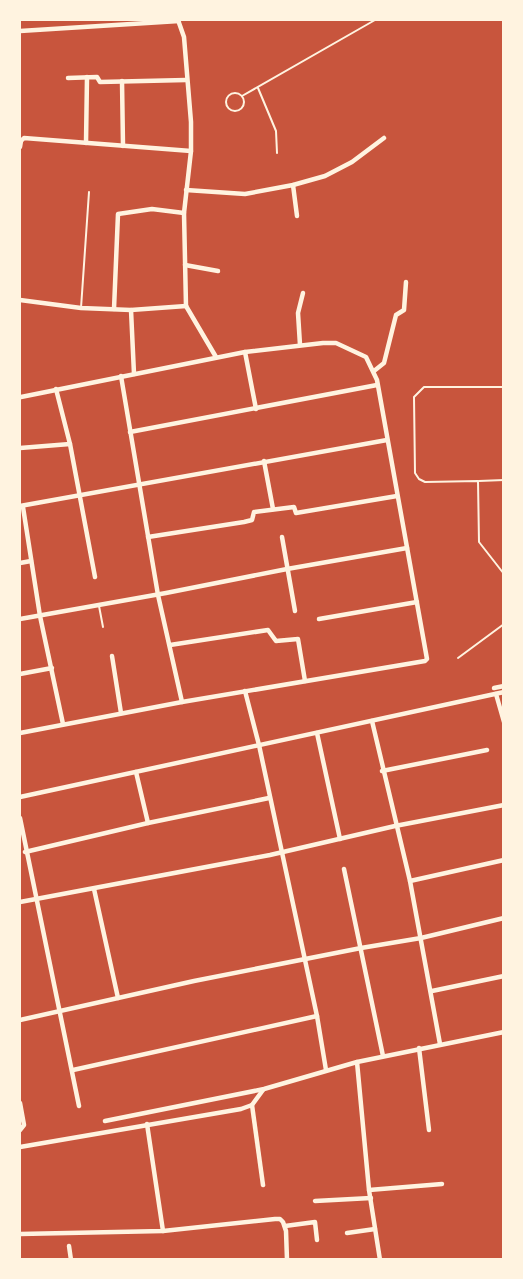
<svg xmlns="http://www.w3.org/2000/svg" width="523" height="1279" viewBox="0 0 523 1279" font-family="'Archivo Narrow',sans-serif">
  <rect width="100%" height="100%" fill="#c8553d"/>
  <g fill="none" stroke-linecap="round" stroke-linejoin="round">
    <!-- service -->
    <g stroke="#fff3e0" stroke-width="2">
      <path d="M 258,88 L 276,131 L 277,153"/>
      <circle cx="235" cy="102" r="9"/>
      <path d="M 242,96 L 375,20"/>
      <path d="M 81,308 L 89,192"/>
      <path d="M 504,387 L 424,387 L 414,397 L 415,473 L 419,479 L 425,482 L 478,481 L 479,542 L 504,574"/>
      <path d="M 479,481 L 504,480"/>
      <path d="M 99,606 L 103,627"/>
      <path d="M 458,658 L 504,624"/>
    </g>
    <!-- minor -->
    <g stroke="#fff3e0" stroke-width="4.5">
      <path d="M 178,20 L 184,37 L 191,122 L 191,151 L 184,213 L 186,306"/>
      <path d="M 20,31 L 179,21"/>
      <path d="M 68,78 L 97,77 L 100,82 L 186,80"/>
      <path d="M 122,81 L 123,146"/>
      <path d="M 86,143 L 87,77"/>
      <path d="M 20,147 L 21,141 L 24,138 L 191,151"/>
      <path d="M 293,185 L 297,216"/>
      <path d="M 186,190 L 245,194 L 293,185 L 325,176 L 352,162 L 384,138"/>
      <path d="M 185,265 L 218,271"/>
      <path d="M 20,300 L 81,308 L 131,310 L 186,306"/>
      <path d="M 186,306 L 216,357"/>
      <path d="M 114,309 L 118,214 L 152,209 L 184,213"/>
      <path d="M 131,310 L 134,374"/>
      <path d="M 300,345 L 298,313 L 303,293"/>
      <path d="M 245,352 L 256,409"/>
      <path d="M 374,371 L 384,363 L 396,315 L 404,310 L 406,282"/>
      <path d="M 121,376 L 158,595 L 182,702"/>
      <path d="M 56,389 L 70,444 L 95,577"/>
      <path d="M 130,432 L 377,385"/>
      <path d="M 20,448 L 70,444"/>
      <path d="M 264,461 L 273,509"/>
      <path d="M 20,506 L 387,440"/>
      <path d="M 23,507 L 40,616 L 63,724"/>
      <path d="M 148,537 L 244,522 L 252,520 L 254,512 L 294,507 L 296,513 L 397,496"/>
      <path d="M 282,537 L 295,611"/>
      <path d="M 20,563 L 31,561"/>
      <path d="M 20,619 L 166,593 L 287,569 L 407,548"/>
      <path d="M 319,619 L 417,602"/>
      <path d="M 170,645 L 268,630 L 276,641 L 298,639 L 305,681"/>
      <path d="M 112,656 L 121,713"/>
      <path d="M 20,674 L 52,668"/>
      <path d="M 494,688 L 504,686"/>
      <path d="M 245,691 L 259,745 L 317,1016 L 326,1070"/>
      <path d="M 496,694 L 504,722"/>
      <path d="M 372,721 L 410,881 L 440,1044"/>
      <path d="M 20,733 L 182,702 L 425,661 L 427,659 L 377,380 L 366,357 L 336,343 L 323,343 L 245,352 L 21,397"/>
      <path d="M 317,733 L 340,839"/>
      <path d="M 382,771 L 487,750"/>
      <path d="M 136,772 L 148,823"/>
      <path d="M 20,797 L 504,692"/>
      <path d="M 20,818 L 79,1106"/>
      <path d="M 25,852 L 148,823 L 269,798"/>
      <path d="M 344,869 L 383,1056"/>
      <path d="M 410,881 L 504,860"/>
      <path d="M 94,889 L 118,998"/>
      <path d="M 20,902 L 270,855 L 395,826 L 504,805"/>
      <path d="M 432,991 L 504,976"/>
      <path d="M 20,1020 L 194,981 L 361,948 L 421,938 L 504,918"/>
      <path d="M 419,1048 L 429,1130"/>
      <path d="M 357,1062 L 369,1190 L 380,1260"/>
      <path d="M 73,1070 L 317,1016"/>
      <path d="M 20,1103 L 24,1125 L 20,1130"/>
      <path d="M 252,1105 L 263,1185"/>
      <path d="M 105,1121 L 264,1089 L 357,1062 L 504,1032"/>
      <path d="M 147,1124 L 163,1231"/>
      <path d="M 20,1147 L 241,1109 L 252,1105 L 263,1090"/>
      <path d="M 369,1190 L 442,1184"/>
      <path d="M 315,1201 L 371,1198"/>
      <path d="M 285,1226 L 315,1222 L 317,1240"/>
      <path d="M 347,1233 L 375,1229"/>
      <path d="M 20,1234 L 163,1231 L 275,1219 L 280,1219 L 283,1222 L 286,1231 L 287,1260"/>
      <path d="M 69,1246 L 71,1260"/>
    </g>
  </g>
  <!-- border -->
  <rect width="523" height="1279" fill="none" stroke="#fff3e0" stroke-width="42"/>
</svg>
